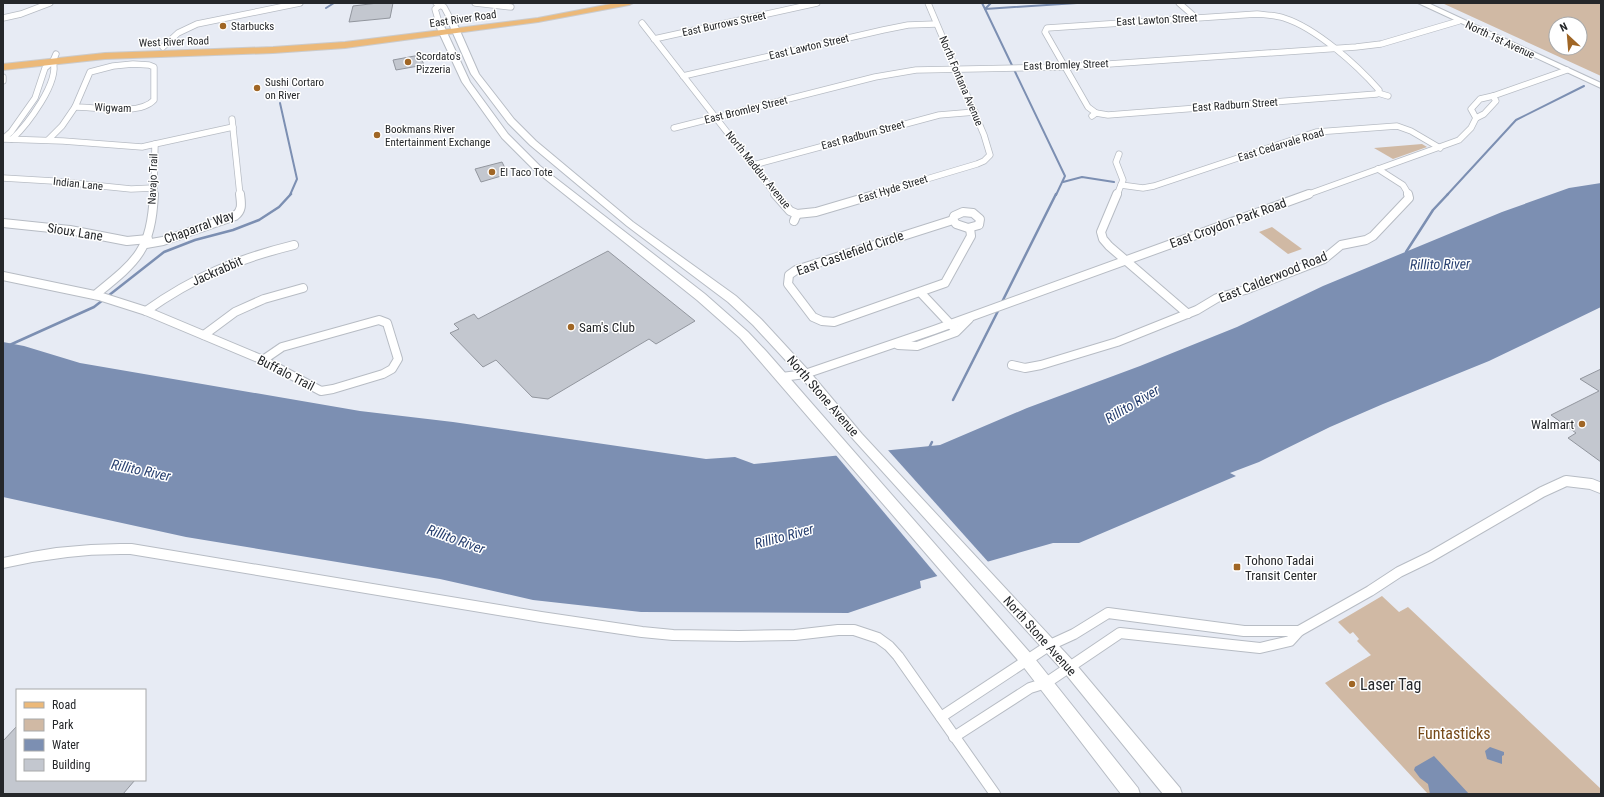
<svg xmlns="http://www.w3.org/2000/svg" width="1604" height="797" viewBox="0 0 1604 797" font-family="'Roboto Condensed',sans-serif">
  <rect width="100%" height="100%" fill="#e7ebf4"/>
  <!-- green -->
  <g fill="#d0b9a4" fill-rule="evenodd">
    <path d="M 1442,3 L 1601,3 L 1601,76 ZM 1556,24 L 1580,24 L 1580,48 L 1556,48 Z"/>
    <path d="M 1422,144 L 1427,147 L 1393,159 L 1374,148 Z"/>
    <path d="M 1272,227 L 1302,249 L 1288,254 L 1259,232 Z"/>
    <path d="M 1382,596 L 1399,612 L 1408,607 L 1601,789 L 1601,794 L 1428,794 L 1325,683 L 1371,655 L 1357,641 L 1359,639 L 1353,632 L 1350,634 L 1338,622 Z"/>
  </g>
  <!-- water -->
  <g fill="#7c8fb2">
    <path d="M 1601,183 L 1601,307 L 1489,361 L 1383,404 L 1330,427 L 1259,462 L 1230,473 L 1236,476 L 1079,543 L 1053,543 L 920,581 L 921,588 L 848,613 L 641,612 L 533,600 L 440,579 L 186,537 L 3,497 L 3,342 L 24,346 L 80,363 L 360,411 L 453,422 L 706,459 L 735,457 L 754,464 L 940,445 L 1027,408 L 1140,366 L 1237,327 L 1323,286 L 1502,212 L 1569,188 Z"/>
    <path d="M 1490,747 L 1504,752 L 1504,755 L 1502,756 L 1502,764 L 1487,759 L 1485,751 Z"/>
    <path d="M 1434,756 L 1469,794 L 1430,794 L 1428,784 L 1420,778 L 1414,770 L 1415,767 Z"/>
  </g>
  <!-- pier -->
  <path fill="#e7ebf4" d="M 887,449 L 990,564 L 939,578 L 835,454 Z"/>
  <g fill="none" stroke-linecap="round" stroke-linejoin="round">
    <!-- stream-far1 -->
    <g stroke="#7c8fb2" stroke-width="2">
      <path d="M 982,3 L 985,9 L 1077,3"/>
      <path d="M 991,3 L 985,9 L 1065,176 L 1056,195"/>
      <path d="M 326,8 L 334,3"/>
      <path d="M 280,103 L 297,179 L 290,195"/>
      <path d="M 1063,182 L 1082,177 L 1114,182"/>
      <path d="M 1447,195 L 1516,120 L 1584,86"/>
    </g>
    <!-- stream -->
    <g stroke="#7c8fb2" stroke-width="2.5">
      <path d="M 1406,252 L 1433,210 L 1448,194"/>
      <path d="M 1001,304 L 1056,194"/>
      <path d="M 3,348 L 94,307 L 164,252 L 195,240 L 233,230 L 259,220 L 279,207 L 291,194"/>
      <path d="M 953,400 L 999,309"/>
      <path d="M 928,450 L 932,442"/>
    </g>
  </g>
  <!-- building -->
  <g fill="#c3c7cf" stroke="#92969e">
    <path d="M 378,3 L 393,3 L 390,18 L 349,22 L 353,6 Z"/>
    <path d="M 420,55 L 424,65 L 396,70 L 393,60 Z"/>
    <path d="M 502,162 L 508,174 L 481,182 L 475,169 Z"/>
    <path d="M 608,251 L 695,321 L 656,344 L 649,339 L 548,399 L 532,397 L 496,360 L 483,367 L 450,333 L 459,329 L 454,324 L 474,314 L 478,319 Z"/>
    <path d="M 1601,369 L 1601,462 L 1568,438 L 1576,433 L 1551,415 L 1599,391 L 1580,379 Z"/>
    <path d="M 17,726 L 17,780 L 135,780 L 123,794 L 3,794 L 3,741 Z"/>
  </g>
  <g fill="none" stroke-linecap="round" stroke-linejoin="round">
    <!-- minor-far2 casing -->
    <g stroke="#b7bcc4" stroke-width="7">
      <g id="minor-far2">
        <path d="M 436,3 L 444,7 L 453,24"/>
        <path d="M 475,3 L 511,7"/>
        <path d="M 1179,3 L 1195,17"/>
        <path d="M 439,6 L 435,9 L 440,26"/>
        <path d="M 1257,14 C 1266,15 1275,15 1284,18 C 1316,28 1357,65 1379,90 L 1377,94 L 1108,115 L 1096,113 L 1088,107 L 1045,32 L 1047,28 Z"/>
        <path d="M 3,18 L 21,14 L 50,3"/>
        <path d="M 642,23 L 776,195"/>
        <path d="M 654,39 L 817,3"/>
        <path d="M 163,47 L 178,33 L 197,24 L 300,3"/>
        <path d="M 133,64 L 149,65 L 154,67 L 154,100 C 140,116 95,107 75,107 L 90,72 L 113,66 Z"/>
        <path d="M 683,76 L 883,30 L 908,25 L 936,24"/>
        <path d="M 3,77 L 3,81"/>
        <path d="M 1378,93 L 1388,96"/>
        <path d="M 1092,116 L 1096,113"/>
        <path d="M 1476,118 L 1471,109 L 1480,99 L 1493,96 L 1567,70"/>
        <path d="M 232,119 L 240,195"/>
        <path d="M 674,128 L 875,77 L 916,70 L 1065,67 L 1356,47 L 1381,44 L 1459,21"/>
        <path d="M 3,139 L 63,141 L 142,147 L 155,144 L 154,195"/>
        <path d="M 3,139 L 11,132 L 35,98 L 45,68 L 53,61 L 56,54"/>
        <path d="M 12,139 C 27,125 60,82 53,61"/>
        <path d="M 48,140 L 62,126 L 75,107"/>
        <path d="M 155,144 L 233,127"/>
        <path d="M 753,165 L 939,115 L 975,112"/>
        <path d="M 1378,169 L 1403,185 L 1409,195"/>
        <path d="M 3,178 L 53,181 L 131,189 L 153,188"/>
        <path d="M 1121,185 L 1143,188 L 1154,186 L 1316,132 L 1397,126 L 1411,131 L 1440,148"/>
        <path d="M 873,195 L 977,164 L 984,161 L 990,155 L 984,135 L 928,3"/>
        <path d="M 1117,195 L 1123,180 L 1116,162 L 1119,154"/>
        <path d="M 1306,195 L 1459,140 L 1471,128 L 1476,118 L 1484,114 L 1496,101 L 1493,96"/>
      </g>
    </g>
    <!-- minor-far1 casing -->
    <g stroke="#b7bcc4" stroke-width="10">
      <g id="minor-far1">
        <path d="M 775,194 L 790,211 L 797,214 L 794,221"/>
        <path d="M 1117,194 L 1101,232 L 1103,239 L 1109,246 L 1188,314"/>
        <path d="M 963,212 L 973,213 L 980,219 L 979,225 L 968,228 L 956,224 L 953,219 L 954,216 Z"/>
        <path d="M 797,214 L 816,212 L 877,194"/>
        <path d="M 953,220 L 796,270 L 789,275 L 788,284 L 813,317 L 822,321 L 834,322 L 945,283 L 971,236 L 970,228"/>
        <path d="M 3,223 L 70,230 L 127,241 L 148,239"/>
        <path d="M 146,244 L 163,241 L 235,216 C 243,210 241,203 240,194"/>
        <path d="M 3,276 L 99,296 L 146,311 L 263,360"/>
        <path d="M 921,293 L 953,327"/>
        <path d="M 95,295 C 137,261 151,251 154,194"/>
        <path d="M 146,311 C 194,277 237,259 294,245"/>
        <path d="M 379,320 L 387,323 L 398,359 L 392,369 L 383,374 L 333,389 L 321,391 L 263,360 L 282,347 Z"/>
        <path d="M 204,335 L 235,312 L 264,299 L 303,288"/>
        <path d="M 898,345 L 917,346 L 956,332 L 969,319"/>
        <path d="M 1012,365 L 1025,368 L 1041,365 L 1117,342 L 1197,310 L 1217,298 L 1245,290 L 1324,259 L 1341,245 L 1366,240 L 1373,236 L 1409,198 L 1408,194"/>
        <path d="M 782,377 L 805,374 L 934,330 L 1309,194"/>
      </g>
    </g>
    <!-- minor casing -->
    <g stroke="#b7bcc4" stroke-width="12">
      <g id="minor">
        <path d="M 3,563 C 45,553 87,548 131,549 L 541,617 L 642,632 L 673,635 L 739,636 L 795,635 L 838,630 L 854,630 L 878,638 L 889,646 L 898,656 L 995,794"/>
        <path d="M 941,717 L 1050,645 L 1074,634 L 1108,613 L 1244,631 L 1299,631"/>
        <path d="M 954,737 L 1030,688 L 1046,683 L 1120,633 L 1260,648 L 1290,641 L 1299,631 L 1370,591 L 1399,572 L 1430,557 L 1542,492 L 1566,481 L 1591,484 L 1601,488"/>
      </g>
    </g>
    <!-- secondary casing -->
    <g stroke="#b7bcc4" stroke-width="2">
      <g id="secondary">
        <path d="M 1418,3 L 1428,3 L 1601,83 L 1601,88 Z"/>
        <path d="M 450,22 L 453,22 L 457,24 L 479,74 L 514,119 L 536,141 L 633,222 L 736,296 L 761,319 L 809,371 L 862,434 L 1074,662 L 1180,788 L 1182,794 L 1163,794 L 1064,672 L 854,440 L 801,377 L 753,325 L 728,302 L 627,226 L 530,145 L 508,123 L 471,74 L 449,24 Z"/>
        <path d="M 437,24 L 440,24 L 444,26 L 470,82 L 508,134 L 540,166 L 705,294 L 748,332 L 766,351 L 1032,655 L 1138,788 L 1140,794 L 1121,794 L 1022,665 L 740,338 L 697,300 L 534,170 L 502,138 L 462,82 L 436,26 Z"/>
      </g>
    </g>
    <!-- primary casing -->
    <g stroke="#cbcbcc" stroke-width="2">
      <path id="primary" d="M 616,3 L 633,3 L 629,5 L 538,22 L 345,48 L 273,53 L 105,59 L 3,70 L 3,64 L 105,53 L 273,47 L 345,42 L 538,18 Z"/>
    </g>
    <!-- minor-far2 -->
    <use href="#minor-far2" stroke="#fff" stroke-width="5.5"/>
    <!-- minor-far1 -->
    <use href="#minor-far1" stroke="#fff" stroke-width="8"/>
    <!-- minor -->
    <use href="#minor" stroke="#fff" stroke-width="10"/>
    <!-- secondary -->
    <use href="#secondary" fill="#fff" fill-rule="evenodd"/>
    <!-- primary -->
    <use href="#primary" fill="#ecb979" fill-rule="evenodd"/>
  </g>
  <!-- markers -->
  <g fill="#a06625" stroke="#fff" stroke-width="1.5">
    <circle cx="223" cy="26" r="4"/>
    <circle cx="408" cy="62" r="4"/>
    <circle cx="257" cy="88" r="4"/>
    <circle cx="377" cy="135" r="4"/>
    <circle cx="492" cy="172" r="4"/>
    <circle cx="571" cy="327" r="4"/>
    <circle cx="1582" cy="424" r="4"/>
    <rect x="1233" y="563" width="8" height="8" rx="2"/>
    <circle cx="1352" cy="684" r="4"/>
  </g>
  <g text-anchor="middle" dominant-baseline="central" stroke-width="3" stroke-linejoin="round" paint-order="stroke">
    <!-- far-street labels -->
    <g font-size="11" fill="#25272a" stroke="#fff">
      <text transform="translate(463 19) rotate(-8)">East River Road</text>
      <text transform="translate(1157 20) rotate(-3)">East Lawton Street</text>
      <text transform="translate(724 24) rotate(-12)">East Burrows Street</text>
      <text transform="translate(1500 40) rotate(25)">North 1st Avenue</text>
      <text transform="translate(174 42) rotate(-2)">West River Road</text>
      <text transform="translate(809 47) rotate(-13)">East Lawton Street</text>
      <text transform="translate(1066 65) rotate(-2)">East Bromley Street</text>
      <text transform="translate(961 81) rotate(67)">North Fontana Avenue</text>
      <text transform="translate(1235 105) rotate(-4)">East Radburn Street</text>
      <text transform="translate(113 108) rotate(2)">Wigwam</text>
      <text transform="translate(746 110) rotate(-14)">East Bromley Street</text>
      <text transform="translate(863 135) rotate(-15)">East Radburn Street</text>
      <text transform="translate(1281 145) rotate(-17)">East Cedarvale Road</text>
      <text transform="translate(758 170) rotate(51)">North Maddux Avenue</text>
      <text transform="translate(153 179) rotate(-88)">Navajo Trail</text>
      <text transform="translate(78 184) rotate(6)">Indian Lane</text>
      <text transform="translate(893 189) rotate(-17)">East Hyde Street</text>
    </g>
    <!-- far-poi labels -->
    <g font-size="11" fill="#25272a" stroke="#fff" text-anchor="start">
      <text x="231" y="26">Starbucks</text>
      <text x="416" y="56">Scordato's<tspan x="416" dy="13">Pizzeria</tspan></text>
      <text x="265" y="82">Sushi Cortaro<tspan x="265" dy="13">on River</tspan></text>
      <text x="385" y="129">Bookmans River<tspan x="385" dy="13">Entertainment Exchange</tspan></text>
      <text x="500" y="172">El Taco Tote</text>
    </g>
    <!-- street labels -->
    <g font-size="13" fill="#25272a" stroke="#fff">
      <text transform="translate(1228 223) rotate(-20)">East Croydon Park Road</text>
      <text transform="translate(199 227) rotate(-20)">Chaparral Way</text>
      <text transform="translate(75 232) rotate(9)">Sioux Lane</text>
      <text transform="translate(850 253) rotate(-19)">East Castlefield Circle</text>
      <text transform="translate(217 271) rotate(-24)">Jackrabbit</text>
      <text transform="translate(1273 277) rotate(-22)">East Calderwood Road</text>
      <text transform="translate(286 373) rotate(27)">Buffalo Trail</text>
      <text transform="translate(823 396) rotate(49)">North Stone Avenue</text>
      <text transform="translate(1040 636) rotate(48)">North Stone Avenue</text>
    </g>
    <!-- poi labels -->
    <g font-size="13" fill="#25272a" stroke="#fff" text-anchor="start">
      <text x="579" y="327">Sam's Club</text>
      <text x="1574" y="424" text-anchor="end">Walmart</text>
      <text x="1245" y="560">Tohono Tadai<tspan x="1245" dy="15">Transit Center</tspan></text>
    </g>
    <!-- water labels -->
    <g font-size="14" font-style="italic" fill="#273f6f" stroke="#fff">
      <text transform="translate(1440 264) rotate(-1)">Rillito River</text>
      <text transform="translate(1132 404) rotate(-31)">Rillito River</text>
      <text transform="translate(141 470) rotate(12)">Rillito River</text>
      <text transform="translate(784 536) rotate(-15)">Rillito River</text>
      <text transform="translate(456 539) rotate(20)">Rillito River</text>
    </g>
    <!-- near-poi labels -->
    <g font-size="16" fill="#25272a" stroke="#fff" text-anchor="start">
      <text x="1360" y="684">Laser Tag</text>
    </g>
    <!-- near-park labels -->
    <g font-size="16" fill="#764a19" stroke="#fff">
      <text x="1454" y="733">Funtasticks</text>
    </g>
  </g>
  <!-- border -->
  <rect width="1604" height="797" fill="none" stroke="#25272a" stroke-width="8"/>
  <!-- legend -->
  <rect x="16" y="689" width="130" height="92" fill="#ffffff" stroke="#a8a9aa"/>
  <rect x="24" y="702" width="20" height="6" fill="#ecb979" stroke="#a8a9aa"/>
  <text x="52" y="709" font-size="12" fill="#25272a">Road</text>
  <rect x="24" y="719" width="20" height="12" fill="#d0b9a4" stroke="#a8a9aa"/>
  <text x="52" y="729" font-size="12" fill="#25272a">Park</text>
  <rect x="24" y="739" width="20" height="12" fill="#7c8fb2" stroke="#a8a9aa"/>
  <text x="52" y="749" font-size="12" fill="#25272a">Water</text>
  <rect x="24" y="759" width="20" height="12" fill="#c3c7cf" stroke="#a8a9aa"/>
  <text x="52" y="769" font-size="12" fill="#25272a">Building</text>
  <!-- north arrow -->
  <g transform="translate(1568 36) rotate(334)"><circle r="19" fill="#ffffff" stroke="#a8a9aa"/>
  <path d="M0-3L7 15L0 10L-7 15Z" fill="#a06625"/>
  <text y="-6" font-size="11" font-weight="bold" text-anchor="middle" fill="#25272a">N</text>
  </g>
</svg>
